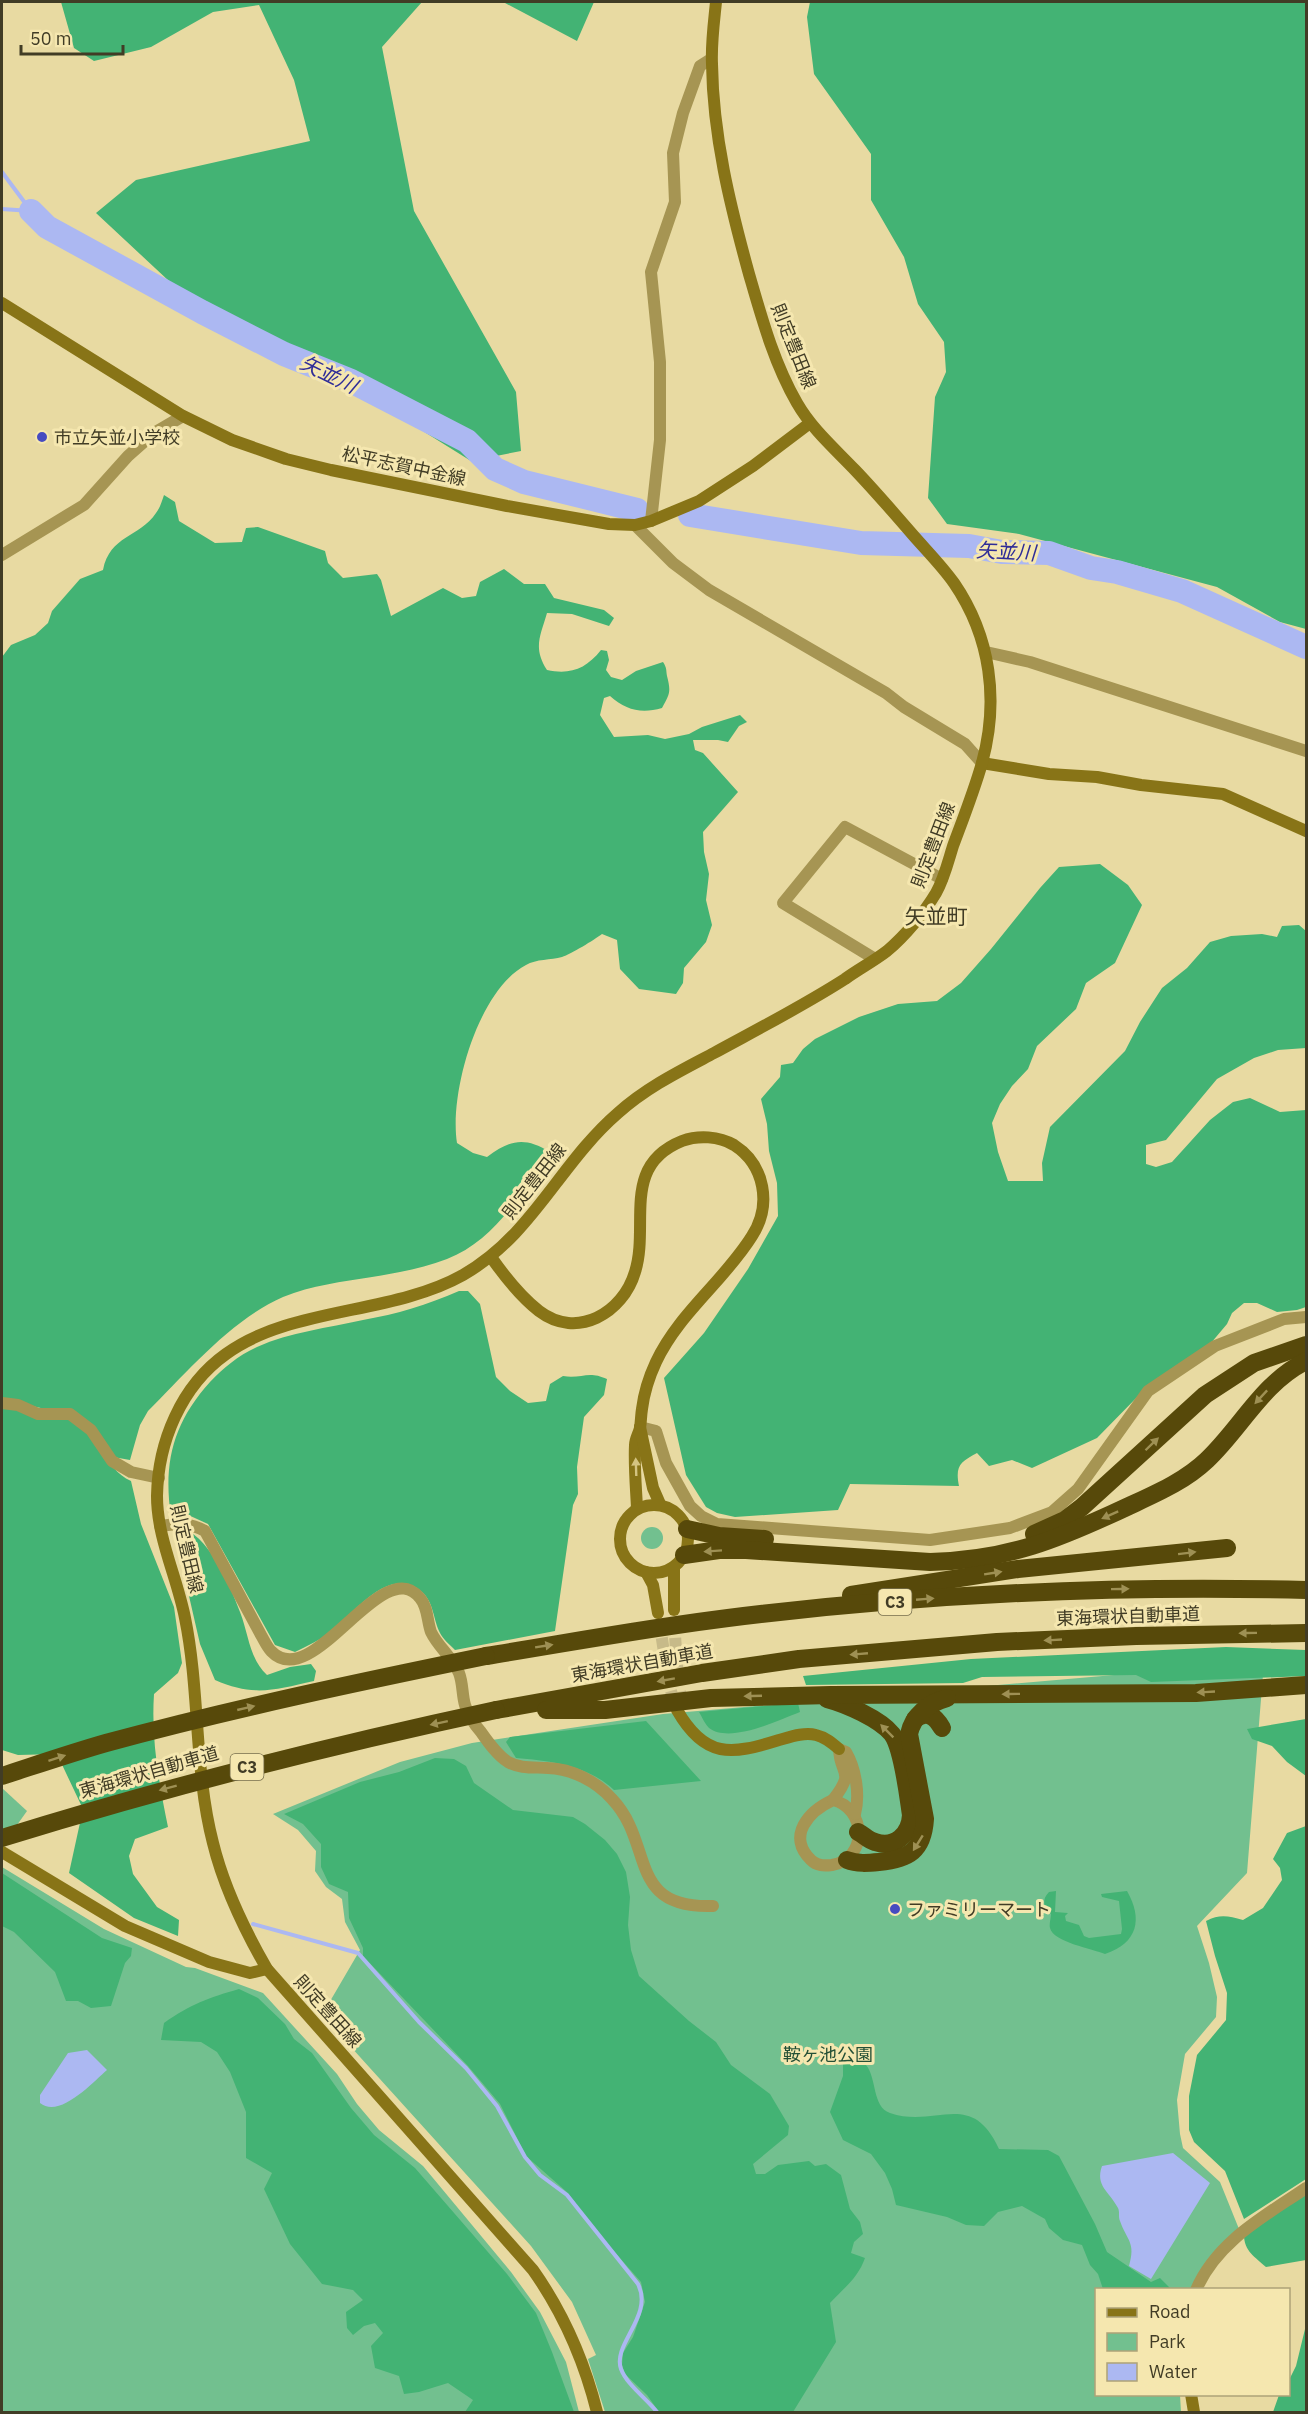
<svg xmlns="http://www.w3.org/2000/svg" width="1308" height="2414" viewBox="0 0 1308 2414" font-family="'IBM Plex Sans','Noto Sans JP',sans-serif">
  <rect width="100%" height="100%" fill="#e8daa2"/>
  <!-- green -->
  <g fill="#72c08f">
    <circle cx="652" cy="1538" r="11"/>
    <path d="M 1264,1662 L 1247,1873 L 1197,1926 L 1209,1963 L 1217,1997 L 1216,2017 L 1185,2054 L 1177,2100 L 1180,2134 L 1183,2148 L 1220,2182 L 1239,2229 L 1192,2289 L 1096,2290 L 1096,2394 L 1180,2395 L 1181,2412 L 605,2412 L 588,2359 L 596,2355 L 572,2302 L 531,2246 L 322,2015 L 360,1950 L 345,1922 L 342,1899 L 326,1887 L 315,1871 L 316,1851 L 298,1830 L 273,1814 L 400,1762 L 472,1743 L 663,1714 Z"/>
    <path d="M 2,1788 L 27,1811 L 7,1839 L 2,1835 Z"/>
    <path d="M 2,1867 L 104,1929 L 186,1967 L 195,1968 L 263,1993 L 337,2074 L 357,2104 L 379,2130 L 423,2166 L 511,2272 L 540,2312 L 566,2362 L 579,2412 L 2,2412 Z"/>
  </g>
  <!-- forest -->
  <g fill="#43b374">
    <path d="M 61,2 L 422,2 L 382,47 L 414,211 L 516,392 L 521,451 L 471,461 L 402,418 L 276,347 L 170,282 L 96,213 L 136,180 L 310,141 L 294,80 L 259,5 L 213,12 L 151,47 L 94,61 L 74,48 Z"/>
    <path d="M 443,2 L 594,2 L 577,41 L 505,3 Z"/>
    <path d="M 810,2 L 1306,2 L 1306,629 L 1280,622 L 1217,587 L 1019,534 L 947,524 L 928,498 L 935,397 L 946,372 L 944,342 L 918,304 L 904,257 L 871,200 L 871,154 L 814,74 L 807,17 Z"/>
    <path d="M 164,495 L 175,502 L 179,521 L 215,543 L 242,542 L 246,528 L 258,527 L 325,551 L 328,563 L 343,578 L 377,574 L 381,580 L 391,616 L 443,588 L 462,598 L 476,596 L 480,582 L 504,569 L 524,584 L 545,584 L 554,598 L 604,610 L 614,618 L 609,626 L 572,614 L 547,613 C 540,637 533,648 547,670 C 570,675 586,669 601,650 L 607,651 L 609,660 L 606,670 L 611,677 L 622,680 L 636,671 L 663,662 C 667,668 666,670 667,676 C 671,692 670,693 662,708 C 641,714 626,710 610,696 L 604,698 L 600,715 L 614,737 L 648,735 L 665,739 L 689,734 L 702,727 L 740,715 L 747,722 L 739,726 L 728,742 L 718,740 L 693,740 L 695,750 L 703,753 L 738,792 L 703,832 L 704,852 L 709,874 L 706,900 L 712,925 L 706,942 L 684,968 L 683,983 L 676,994 L 639,989 L 620,969 L 617,940 L 602,934 C 594,940 571,954 562,957 C 551,960 536,959 526,965 C 478,990 449,1093 457,1143 L 473,1153 L 487,1157 C 510,1140 524,1136 550,1152 C 522,1193 495,1240 447,1259 C 423,1268 397,1273 372,1277 C 342,1282 312,1285 283,1297 C 232,1319 187,1372 148,1411 L 140,1425 L 130,1460 L 113,1457 L 96,1429 L 45,1409 L 2,1399 L 2,657 L 11,645 L 35,635 L 48,623 L 52,611 L 80,579 L 103,570 C 110,535 139,538 156,513 C 160,508 162,501 164,495 Z"/>
    <path d="M 1100,864 L 1128,885 L 1142,905 L 1115,963 L 1086,983 L 1076,1009 L 1037,1046 L 1028,1069 L 1012,1086 L 1000,1104 L 992,1123 L 998,1152 L 1008,1181 L 1043,1181 L 1042,1163 L 1050,1127 L 1125,1051 L 1140,1022 L 1162,988 L 1187,968 L 1210,942 L 1231,936 L 1262,934 L 1277,937 L 1282,926 L 1299,925 L 1306,931 L 1306,1048 L 1278,1050 L 1254,1058 L 1217,1079 L 1166,1140 L 1146,1145 L 1146,1164 L 1156,1167 L 1172,1162 L 1210,1120 L 1233,1102 L 1250,1098 L 1280,1112 L 1306,1110 L 1306,1307 L 1297,1310 L 1277,1312 L 1257,1303 L 1244,1303 L 1232,1313 L 1227,1324 L 1211,1343 L 1145,1389 L 1097,1438 L 1032,1468 L 1012,1460 L 989,1466 L 977,1453 C 960,1462 955,1466 959,1486 L 850,1484 L 838,1510 L 735,1517 L 717,1513 L 706,1507 L 686,1475 L 664,1378 L 704,1333 L 748,1269 L 778,1216 L 777,1183 L 769,1151 L 767,1124 L 761,1099 L 780,1077 L 781,1065 L 793,1063 L 803,1049 L 815,1039 L 859,1017 L 898,1004 L 937,1001 L 961,983 L 991,949 L 1040,888 L 1059,867 Z"/>
    <path d="M 459,1291 L 468,1291 L 480,1304 L 496,1377 L 510,1391 L 528,1403 L 546,1401 L 550,1384 L 563,1376 C 582,1379 588,1370 607,1379 L 604,1395 L 584,1417 L 577,1467 L 578,1494 L 573,1505 L 555,1631 L 455,1650 C 450,1645 443,1639 440,1633 C 433,1619 434,1603 422,1592 C 390,1563 354,1613 331,1632 C 320,1640 307,1646 295,1652 L 275,1645 L 208,1524 L 186,1514 L 171,1517 C 163,1463 173,1423 210,1382 C 223,1368 239,1355 257,1347 C 290,1332 328,1328 363,1320 C 397,1314 427,1305 459,1291 Z"/>
    <path d="M 2,1407 C 19,1410 55,1411 70,1418 C 95,1429 104,1469 131,1481 L 141,1524 L 174,1607 L 182,1663 L 178,1673 L 154,1694 C 151,1740 159,1783 168,1827 L 135,1839 L 129,1856 L 133,1874 L 157,1907 L 179,1920 L 178,1936 L 134,1918 L 69,1873 L 83,1809 L 57,1754 L 18,1755 L 2,1750 Z"/>
    <path d="M 185,1529 C 211,1541 230,1585 240,1612 C 249,1635 249,1658 267,1675 L 290,1667 L 311,1664 L 316,1671 L 314,1681 C 274,1690 254,1697 215,1680 L 200,1644 L 178,1548 L 177,1531 Z"/>
    <path d="M 1226,1647 L 1306,1650 L 1306,1676 L 1151,1682 L 1136,1675 L 982,1677 L 963,1683 L 806,1685 L 803,1676 L 971,1659 Z"/>
    <path d="M 798,1703 L 800,1712 C 779,1720 730,1744 709,1728 C 705,1724 702,1717 699,1712 Z"/>
    <path d="M 1306,1719 L 1306,1776 L 1287,1762 L 1272,1746 L 1252,1739 L 1247,1729 Z"/>
    <path d="M 646,1721 L 701,1781 L 614,1790 C 587,1765 551,1761 516,1758 L 506,1742 L 510,1737 Z"/>
    <path d="M 435,1758 L 454,1759 L 466,1766 L 474,1783 L 513,1810 L 573,1817 L 585,1824 L 605,1840 L 617,1854 L 626,1872 L 630,1897 L 628,1925 L 631,1950 L 639,1976 L 689,2021 L 716,2042 L 731,2065 L 770,2094 L 789,2126 L 788,2135 L 753,2164 L 756,2174 L 765,2174 L 778,2165 L 809,2161 L 815,2166 L 826,2164 L 841,2175 L 850,2209 L 860,2222 L 863,2234 L 854,2242 L 851,2253 L 865,2258 C 858,2278 844,2288 830,2303 L 836,2342 L 793,2412 L 659,2412 L 647,2395 L 625,2374 L 622,2365 L 623,2353 L 633,2337 L 645,2302 L 641,2282 L 596,2231 L 568,2193 L 526,2156 L 500,2104 L 468,2066 L 363,1956 L 363,1948 L 349,1918 L 348,1892 L 329,1884 L 321,1867 L 321,1844 L 303,1824 L 284,1814 L 360,1782 L 399,1772 Z"/>
    <path d="M 1306,1826 L 1306,2179 L 1244,2219 L 1225,2171 L 1194,2142 L 1189,2130 L 1189,2096 L 1197,2055 L 1226,2020 L 1227,1993 L 1215,1956 L 1206,1921 C 1220,1914 1228,1916 1243,1920 L 1263,1908 L 1282,1880 L 1280,1868 L 1273,1859 L 1287,1833 Z"/>
    <path d="M 2,1873 L 102,1938 L 132,1948 L 131,1956 L 125,1963 L 111,2006 L 91,2008 L 78,2001 L 66,2001 L 55,1972 L 14,1932 L 2,1926 Z"/>
    <path d="M 1056,1891 L 1055,1912 L 1068,1913 L 1065,1916 L 1066,1921 L 1079,1925 L 1084,1936 L 1089,1938 L 1121,1934 L 1122,1929 L 1119,1901 L 1102,1897 L 1101,1894 L 1127,1891 C 1143,1919 1138,1943 1105,1954 C 1093,1949 1053,1942 1050,1928 C 1049,1924 1051,1918 1051,1914 C 1044,1907 1041,1900 1049,1892 Z"/>
    <path d="M 239,1989 L 258,1998 L 285,2024 L 294,2039 L 312,2053 L 351,2108 L 374,2135 L 415,2168 L 507,2274 L 536,2313 L 552,2352 L 574,2412 L 465,2412 L 473,2400 L 448,2383 L 419,2392 L 404,2394 L 399,2376 L 375,2368 L 371,2346 L 383,2333 L 375,2323 L 364,2326 L 353,2335 L 347,2328 L 346,2312 L 363,2300 L 353,2290 L 322,2284 L 290,2244 L 264,2189 L 272,2173 L 246,2158 L 246,2112 L 230,2072 L 217,2052 L 201,2042 L 161,2040 L 164,2023 C 191,2004 208,1998 239,1989 Z"/>
    <path d="M 845,2054 C 851,2057 861,2060 866,2065 C 877,2078 872,2107 890,2113 C 936,2129 971,2088 999,2149 L 1048,2150 L 1059,2156 L 1095,2224 L 1107,2252 L 1151,2282 L 1160,2278 L 1171,2289 L 1103,2289 L 1098,2274 L 1090,2265 L 1082,2245 L 1063,2240 L 1049,2228 L 1045,2219 L 1022,2206 L 998,2212 L 984,2226 L 966,2225 L 947,2217 L 896,2205 L 892,2189 L 885,2173 L 871,2154 L 843,2140 L 830,2112 L 843,2076 L 843,2059 Z"/>
    <path d="M 1306,2192 L 1306,2260 L 1266,2267 C 1255,2257 1244,2251 1244,2235 Z"/>
    <path d="M 1306,2325 L 1306,2412 L 1273,2412 L 1279,2395 L 1288,2394 L 1289,2380 L 1296,2366 Z"/>
  </g>
  <!-- water -->
  <g fill="#acb8f2">
    <path d="M 87,2050 L 107,2070 C 93,2082 60,2119 40,2103 L 40,2095 L 68,2053 Z"/>
    <path d="M 1173,2153 L 1210,2183 L 1151,2279 L 1129,2266 C 1136,2242 1127,2241 1120,2221 C 1118,2217 1120,2212 1118,2208 C 1109,2191 1095,2186 1102,2166 Z"/>
  </g>
  <g fill="none" stroke-linecap="round" stroke-linejoin="round">
    <!-- stream -->
    <g stroke="#acb8f2" stroke-width="4">
      <path d="M 2,172 L 31,211"/>
      <path d="M 2,209 L 31,211"/>
      <path d="M 253,1924 L 358,1953 L 419,2022 L 466,2068 L 497,2106 L 525,2157 L 540,2175 L 567,2195 L 638,2284 C 654,2316 612,2344 621,2369 C 627,2385 646,2398 657,2412"/>
    </g>
    <!-- river -->
    <g stroke="#acb8f2" stroke-width="24">
      <path d="M 31,211 L 47,227 L 202,312 L 284,354 L 351,381 L 467,441 L 495,469 L 524,482 L 637,510"/>
      <path d="M 690,515 L 861,543 L 969,546 L 1002,552 L 1049,553 L 1091,568 L 1117,572 L 1182,591 L 1306,647"/>
    </g>
    <!-- secondary-tunnel -->
    <g stroke="#c7ba89" stroke-width="12" stroke-dasharray="12 6" stroke-linecap="butt">
      <path d="M 659,1620 L 669,1684 L 676,1709"/>
      <path d="M 674,1620 L 678,1681 L 683,1707"/>
    </g>
    <!-- street -->
    <g stroke="#a69553" stroke-width="12">
      <path d="M 651,521 L 660,440 L 660,362 L 651,272 L 675,202 L 673,153 L 683,113 L 700,66 L 711,59"/>
      <path d="M 635,525 L 673,563 L 709,590 L 886,693 L 904,707 L 965,744 L 982,763"/>
      <path d="M 2,555 L 84,505 L 128,456 L 154,433 L 183,416"/>
      <path d="M 986,652 L 1030,662 L 1306,751"/>
      <path d="M 875,959 L 783,903 L 845,827 L 942,879"/>
      <path d="M 2,1403 L 18,1405 L 38,1414 L 70,1414 L 91,1430 L 112,1461 L 131,1472 L 159,1478"/>
      <path d="M 640,1427 L 656,1431 L 666,1463 L 690,1506 L 701,1516 L 717,1524 L 930,1540 L 1010,1528 L 1052,1512 L 1078,1489 L 1148,1391 L 1215,1346 L 1284,1319 L 1306,1317"/>
      <path d="M 160,1526 C 177,1524 189,1522 205,1531 L 261,1635 C 264,1640 267,1647 271,1651 C 313,1695 382,1551 420,1598 C 428,1607 427,1621 431,1632 C 438,1647 453,1658 459,1673 C 463,1683 462,1695 465,1705 C 468,1715 474,1724 481,1732 C 488,1742 497,1755 508,1762 C 520,1769 535,1767 548,1768 C 572,1769 596,1781 612,1799 C 655,1844 626,1909 713,1906"/>
      <path d="M 833,1800 C 866,1808 869,1858 832,1865 C 824,1866 817,1866 811,1860 C 786,1836 809,1811 833,1800 Z"/>
      <path d="M 833,1800 C 856,1770 840,1776 839,1749 L 846,1752 C 856,1769 860,1795 855,1814"/>
      <path d="M 1196,2290 C 1217,2241 1265,2216 1306,2188"/>
    </g>
    <!-- secondary -->
    <g stroke="#887417" stroke-width="12">
      <path d="M 2,303 L 183,416 L 232,440 L 286,459 L 331,470 L 507,506 L 609,524 L 635,525 L 651,521 L 699,501 L 753,466 L 810,423"/>
      <path d="M 982,763 L 1049,774 L 1097,777 L 1141,785 L 1223,794 L 1306,831"/>
      <path d="M 491,1257 C 505,1277 520,1296 539,1311 C 577,1340 623,1313 635,1272 C 650,1225 620,1166 682,1141 C 698,1135 719,1136 734,1145 C 765,1165 772,1205 752,1236 C 724,1281 679,1313 656,1362 C 649,1377 644,1393 642,1409 C 641,1415 641,1422 640,1428 C 639,1433 635,1439 635,1445 C 634,1466 636,1487 637,1508"/>
      <path d="M 640,1427 L 653,1488 L 660,1504"/>
      <circle cx="654" cy="1539" r="34"/>
      <path d="M 674,1567 L 674,1610"/>
      <path d="M 646,1572 L 653,1585 L 658,1613"/>
      <path d="M 677,1710 C 705,1759 731,1755 779,1740 C 790,1737 804,1732 816,1735 C 825,1737 832,1743 839,1749"/>
      <path d="M 2,1852 L 125,1926 L 209,1962 L 250,1973 L 267,1969"/>
      <path d="M 1191,2394 L 1194,2412"/>
      <path d="M 597,2412 C 584,2360 564,2314 533,2270 L 267,1969 C 244,1929 224,1888 213,1843 C 194,1770 200,1691 185,1618 C 177,1577 157,1538 157,1496 C 158,1442 181,1386 226,1354 C 290,1307 392,1315 463,1275 C 533,1235 559,1164 618,1113 C 647,1087 680,1071 714,1053 C 758,1029 803,1006 845,979 C 859,969 874,961 887,951 C 905,936 924,913 936,893 C 944,879 948,862 953,846 C 963,819 974,791 982,763 C 999,701 991,637 954,583 C 942,566 927,551 913,535 C 894,513 875,491 855,470 C 834,448 812,429 797,403 C 774,363 762,319 749,274 C 730,205 713,136 712,64 C 711,43 714,22 716,2"/>
    </g>
    <!-- highway -->
    <g stroke="#57490a" stroke-width="18">
      <path d="M 687,1529 L 719,1536 L 765,1539"/>
      <path d="M 1034,1534 L 1065,1520 L 1082,1507 L 1205,1395 L 1254,1363 L 1306,1345"/>
      <path d="M 684,1555 L 719,1550 L 746,1550 L 930,1562 C 1009,1560 1059,1539 1129,1506 C 1157,1493 1185,1481 1207,1460 C 1241,1428 1262,1383 1306,1361"/>
      <path d="M 851,1595 L 1018,1569 L 1227,1548"/>
      <path d="M 486,1656 C 567,1643 647,1628 728,1618 C 920,1594 1113,1585 1306,1590"/>
      <path d="M 827,1699 C 846,1704 880,1719 892,1734 C 903,1749 908,1796 911,1815 C 910,1834 895,1849 875,1842 C 868,1840 864,1835 858,1832"/>
      <path d="M 496,1710 L 702,1673 L 799,1659 L 997,1642 L 1136,1636 L 1306,1633"/>
      <path d="M 546,1710 L 605,1710 L 711,1698 L 831,1695 L 1196,1693 L 1306,1685"/>
      <path d="M 915,1719 C 927,1710 935,1716 942,1728"/>
      <path d="M 847,1860 C 857,1864 868,1863 879,1862 C 909,1859 923,1851 925,1819 L 909,1734 C 913,1715 929,1703 947,1698"/>
    </g>
    <!-- highway-bridge -->
    <g stroke="#57490a" stroke-width="18">
      <path d="M 2,1776 C 36,1765 71,1753 106,1743 C 231,1709 359,1682 486,1656"/>
      <path d="M 2,1838 C 166,1787 328,1746 496,1710"/>
    </g>
  </g>
  <!-- one-way arrows -->
  <defs><path id="oneway-solid" d="M-6-.8H1V-3.2L6.5 0L1 3.2V.8H-6Z" transform="scale(1.5)"/></defs>
  <g fill="#9e9054">
    <use href="#oneway-solid" transform="translate(1261 1397) rotate(133)"/>
    <use href="#oneway-solid" transform="translate(1152 1444) rotate(-44)"/>
    <use href="#oneway-solid" transform="translate(1110 1515) rotate(156)"/>
    <use href="#oneway-solid" transform="translate(713 1551) rotate(176)"/>
    <use href="#oneway-solid" transform="translate(1187 1553) rotate(-7)"/>
    <use href="#oneway-solid" transform="translate(993 1573) rotate(-9)"/>
    <use href="#oneway-solid" transform="translate(1120 1589) rotate(-1)"/>
    <use href="#oneway-solid" transform="translate(925 1599) rotate(-5)"/>
    <use href="#oneway-solid" transform="translate(1248 1633) rotate(179)"/>
    <use href="#oneway-solid" transform="translate(1053 1640) rotate(177)"/>
    <use href="#oneway-solid" transform="translate(544 1646) rotate(-9)"/>
    <use href="#oneway-solid" transform="translate(859 1654) rotate(175)"/>
    <use href="#oneway-solid" transform="translate(666 1680) rotate(170)"/>
    <use href="#oneway-solid" transform="translate(1206 1692) rotate(177)"/>
    <use href="#oneway-solid" transform="translate(1011 1694) rotate(179)"/>
    <use href="#oneway-solid" transform="translate(753 1696) rotate(178)"/>
    <use href="#oneway-solid" transform="translate(246 1708) rotate(-13)"/>
    <use href="#oneway-solid" transform="translate(439 1723) rotate(168)"/>
    <use href="#oneway-solid" transform="translate(887 1731) rotate(-135)"/>
    <use href="#oneway-solid" transform="translate(57 1758) rotate(-18)"/>
    <use href="#oneway-solid" transform="translate(168 1788) rotate(165)"/>
    <use href="#oneway-solid" transform="translate(918 1843) rotate(122)"/>
  </g>
  <use fill="#d4c481" href="#oneway-solid" transform="translate(636 1467) rotate(-92)"/>
  <!-- markers -->
  <g fill="#464bc0" stroke="#f5e7af" stroke-width="2">
    <circle cx="42" cy="437" r="6"/>
    <circle cx="895" cy="1909" r="6"/>
  </g>
  <g text-anchor="middle" dominant-baseline="central" stroke-width="6" stroke-linejoin="round" paint-order="stroke">
    <!-- shield labels -->
    <g fill="#f5e7af" stroke="#776f4e" stroke-width="1.5">
      <rect x="878.5" y="1589" width="33" height="26" rx="4.5"/>
      <rect x="230.5" y="1754" width="33" height="26" rx="4.5"/>
    </g>
    <g font-size="16" font-weight="bold" fill="#413c25">
      <text x="895" y="1602">C3</text>
      <text x="247" y="1767">C3</text>
    </g>
    <!-- street labels -->
    <g font-size="18" fill="#413c25" stroke="#f5e7af">
      <text transform="translate(794 346) rotate(68)">則定豊田線</text>
      <text transform="translate(404 466) rotate(12)">松平志賀中金線</text>
      <text transform="translate(933 845) rotate(-69)">則定豊田線</text>
      <text transform="translate(534 1181) rotate(-52)">則定豊田線</text>
      <text transform="translate(187 1549) rotate(77)">則定豊田線</text>
      <text transform="translate(1128 1616) rotate(-2)">東海環状自動車道</text>
      <text transform="translate(642 1663) rotate(-10)">東海環状自動車道</text>
      <text transform="translate(149 1772) rotate(-16)">東海環状自動車道</text>
      <text transform="translate(328 2011) rotate(48)">則定豊田線</text>
    </g>
    <!-- poi labels -->
    <g font-size="18" fill="#413c25" stroke="#f5e7af" text-anchor="start">
      <text x="54" y="437">市立矢並小学校</text>
      <text x="907" y="1909">ファミリーマート</text>
    </g>
    <!-- park labels -->
    <g font-size="18" fill="#245036" stroke="#f5e7af">
      <text x="828" y="2054">鞍ヶ池公園</text>
    </g>
    <!-- water labels -->
    <g font-size="20" font-style="italic" fill="#2f2d98" stroke="#f5e7af">
      <text transform="translate(329 374) rotate(26)">矢並川</text>
      <text transform="translate(1006 551) rotate(3)">矢並川</text>
    </g>
    <!-- quarter labels -->
    <g font-size="21" fill="#413c25" stroke="#f5e7af">
      <text x="936" y="916">矢並町</text>
    </g>
  </g>
  <!-- border -->
  <rect width="1308" height="2414" fill="none" stroke="#413c25" stroke-width="6"/>
  <!-- legend -->
  <rect x="1095" y="2288" width="195" height="108" fill="#f5e7af" stroke="#ada378" stroke-width="1.5"/>
  <rect x="1107" y="2308" width="30" height="9" fill="#887417" stroke="#ada378" stroke-width="1.5"/>
  <text x="1149" y="2318" font-size="18" fill="#413c25">Road</text>
  <rect x="1107" y="2333" width="30" height="18" fill="#72c08f" stroke="#ada378" stroke-width="1.5"/>
  <text x="1149" y="2348" font-size="18" fill="#413c25">Park</text>
  <rect x="1107" y="2363" width="30" height="18" fill="#acb8f2" stroke="#ada378" stroke-width="1.5"/>
  <text x="1149" y="2378" font-size="18" fill="#413c25">Water</text>
  <!-- scale -->
  <path d="M21 45v9h102v-9" fill="none" stroke="#413c25" stroke-width="3"/>
  <text x="30" y="45" font-size="18" fill="#413c25" stroke="#f5e7af" stroke-width="4.5" paint-order="stroke">50 m</text>
</svg>
